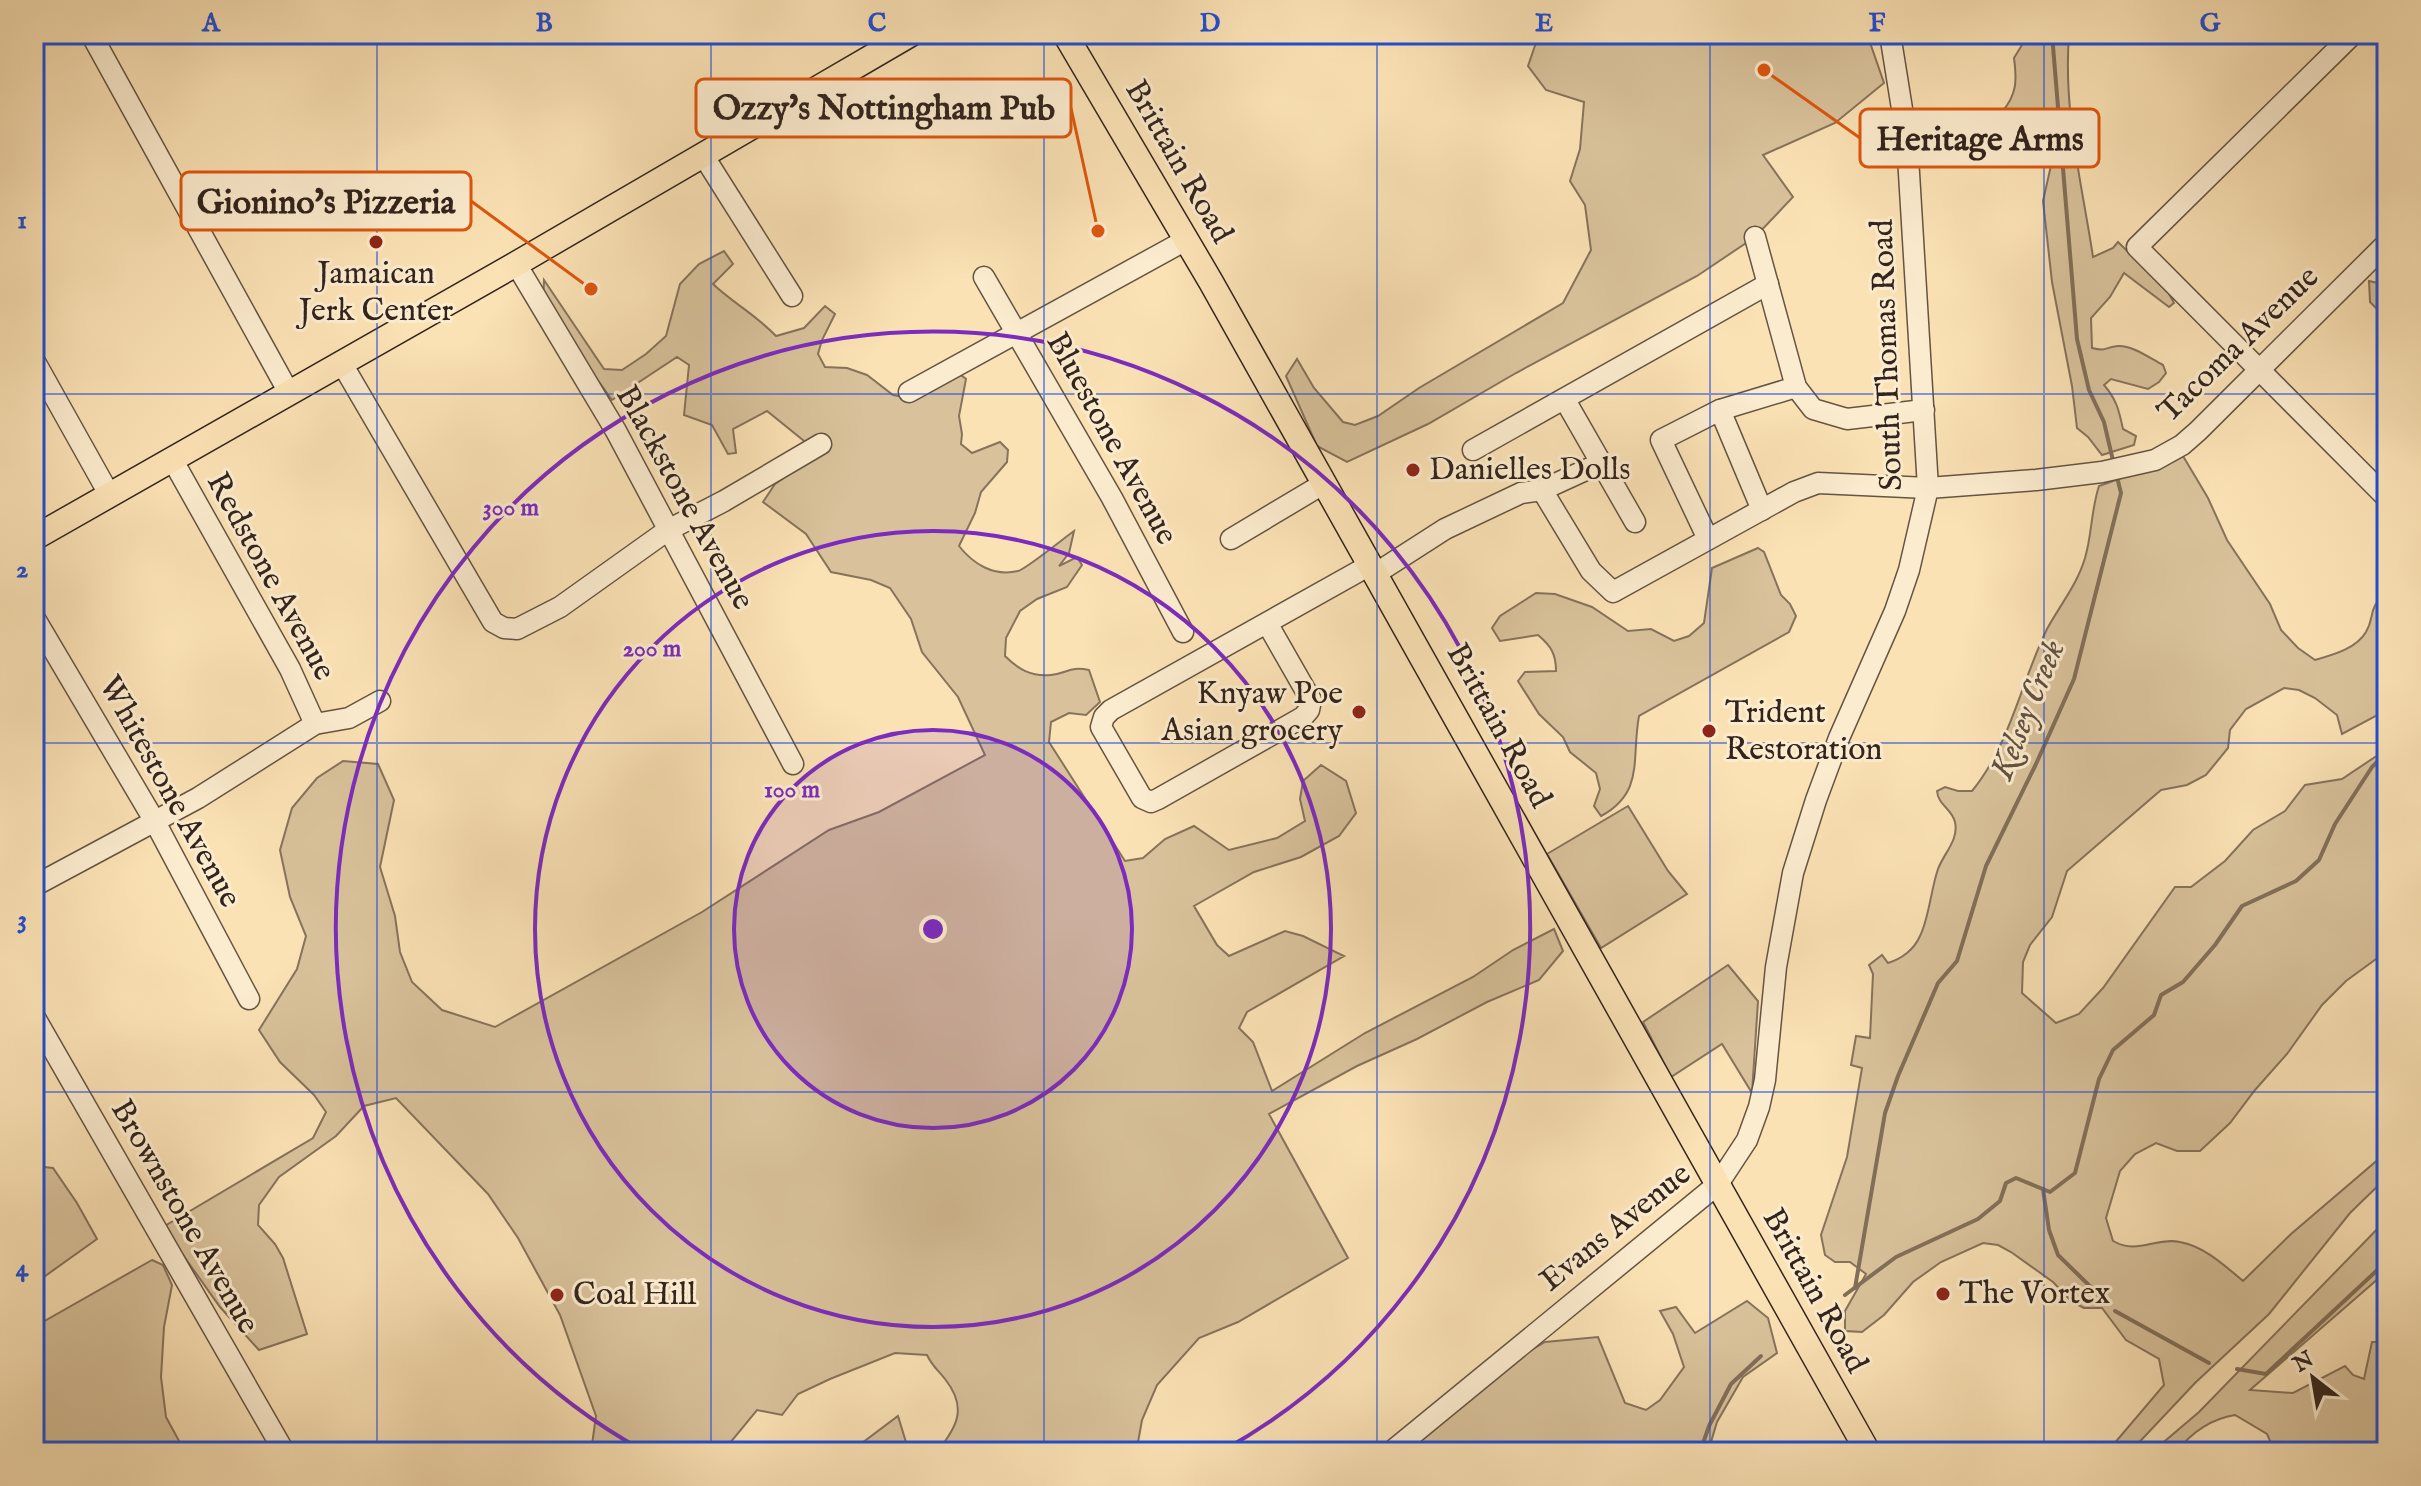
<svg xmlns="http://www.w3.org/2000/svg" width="2421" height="1486" viewBox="0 0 2421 1486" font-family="'IM FELL English',serif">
  <rect width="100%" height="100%" fill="#fbe2b5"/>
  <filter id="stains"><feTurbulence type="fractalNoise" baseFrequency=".0025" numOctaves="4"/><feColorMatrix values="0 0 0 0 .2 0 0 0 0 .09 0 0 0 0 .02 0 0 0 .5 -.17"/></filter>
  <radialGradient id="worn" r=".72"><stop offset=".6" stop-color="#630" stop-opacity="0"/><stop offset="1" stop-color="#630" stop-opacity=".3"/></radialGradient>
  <!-- green -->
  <g fill="#d9c29b" stroke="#86735c" stroke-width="2">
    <path d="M 1539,34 L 1867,34 L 1884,83 L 1835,123 L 1763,155 L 1793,197 L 1755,237 L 1697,276 L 1516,373 L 1428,424 L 1347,462 L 1317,446 L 1286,376 L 1297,359 L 1314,388 L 1343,422 L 1355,425 L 1378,416 L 1419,388 L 1563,303 L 1591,250 L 1585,205 L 1570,181 L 1580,149 L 1584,102 L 1546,90 L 1528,66 Z"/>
    <path d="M 2024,34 L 2072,34 L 2069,36 C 2063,111 2082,184 2093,257 L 2113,248 L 2118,242 L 2167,290 L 2174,303 L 2169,307 L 2124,273 L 2110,297 L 2091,318 L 2092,348 C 2107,352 2105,347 2118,346 C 2132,345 2151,359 2163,365 L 2166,373 L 2159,382 L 2148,389 L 2111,379 L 2104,385 C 2117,400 2119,411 2123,429 L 2136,436 L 2134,445 L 2102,455 L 2088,437 L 2077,428 L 2072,386 L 2052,282 L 2043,201 L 2052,161 L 2051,138 L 2035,115 L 2020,120 L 2002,112 C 2017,94 2017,81 2014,58 L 2022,45 Z"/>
    <path d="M 724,251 L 733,264 L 713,284 C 733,303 756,315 776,336 L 804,328 L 825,306 L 835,314 L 822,340 L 818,354 L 825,367 L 847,368 L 867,375 L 893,395 L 908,398 L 957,372 L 966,379 L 959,416 L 962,434 L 961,444 L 972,453 L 1000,442 L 1008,450 L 1007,462 L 981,492 L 975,513 L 959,546 C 973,564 994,577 1018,571 C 1026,569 1064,538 1074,531 L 1069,553 L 1059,566 L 1077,557 L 1082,565 L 1067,587 L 1037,599 L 1020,611 L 1006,638 L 1005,656 C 1018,669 1031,677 1051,675 C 1068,673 1070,666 1089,670 L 1100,702 L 1086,715 L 1069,713 L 1051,722 L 1049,742 L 1125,861 L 1143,858 L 1165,839 L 1194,826 L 1229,850 L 1277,838 L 1305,821 L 1300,799 L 1303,781 L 1321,765 L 1346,781 L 1356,813 L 1339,836 L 1301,857 L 1254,872 L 1194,906 L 1217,945 L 1229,956 L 1285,931 L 1303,936 L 1344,956 L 1247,1012 L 1239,1028 L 1253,1042 L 1272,1091 L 1365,1033 L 1473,977 L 1513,950 L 1554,929 L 1563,951 L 1539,980 L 1487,1002 L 1417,1039 L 1357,1066 L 1269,1114 L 1348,1258 L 1238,1322 L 1199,1338 L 1157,1385 L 1142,1420 L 1137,1448 L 1133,1452 L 937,1452 C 957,1427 968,1408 945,1379 C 938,1370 932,1366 927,1355 L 895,1353 L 830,1379 L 798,1394 L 782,1415 L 757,1410 L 730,1443 L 707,1452 L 591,1452 L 596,1416 L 560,1315 L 518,1238 L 488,1194 L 396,1098 L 364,1106 L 336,1136 L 279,1177 L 259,1205 L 258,1225 L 275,1244 L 283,1258 L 307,1334 L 259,1350 L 220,1307 L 163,1227 L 313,1138 L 326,1112 L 314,1095 L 280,1062 L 259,1030 L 297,969 L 306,936 L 290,897 L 280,850 L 292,808 L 317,778 L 343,761 L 378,764 L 394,800 L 380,867 L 395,916 L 400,952 L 412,982 L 442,1010 L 495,1027 L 702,912 L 829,830 L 879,812 L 985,755 L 958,697 L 922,652 L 911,619 L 890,588 L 871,580 L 831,572 L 806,534 L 763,502 L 775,484 L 817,455 L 809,445 L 767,411 L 733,429 L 736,453 L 728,454 L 712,425 L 684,415 L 689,365 L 677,357 L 612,400 L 543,304 L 544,280 L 604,369 L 622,370 L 646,354 L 666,336 L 680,284 L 699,264 Z"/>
    <path d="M 2369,281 L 2387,285 L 2387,319 L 2370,302 Z"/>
    <path d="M 2183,456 L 2208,498 L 2227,540 L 2270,604 L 2281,630 L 2298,648 L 2315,660 C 2332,655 2356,649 2366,632 C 2376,615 2366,610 2387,592 L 2387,710 L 2342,734 L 2337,715 L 2315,698 L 2299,690 L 2284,688 L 2246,709 L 2230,730 L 2228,748 L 2206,775 L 2187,785 L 2161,790 L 2067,871 L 2052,917 L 2030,945 L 2023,962 L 2022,993 L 2056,1023 L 2079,1014 L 2103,988 L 2175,887 L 2191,887 L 2225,861 L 2253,830 L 2285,811 L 2305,785 L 2342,779 L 2387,749 L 2387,951 L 2346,981 L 2322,1005 L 2287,1054 L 2255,1090 L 2230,1123 L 2200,1151 L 2177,1151 L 2156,1143 L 2135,1154 L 2120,1171 L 2106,1218 L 2113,1241 C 2138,1255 2155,1237 2180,1242 C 2204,1246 2225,1266 2243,1281 L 2291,1234 L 2387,1152 L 2387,1177 L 2350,1213 L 2269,1314 L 2195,1383 L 2130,1452 L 2107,1452 L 2164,1385 L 2159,1359 L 2126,1340 L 2102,1308 L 2084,1308 L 2072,1302 L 2053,1282 L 2011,1252 L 1998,1245 L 1983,1243 L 1941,1262 L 1913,1282 L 1884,1315 L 1862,1332 L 1845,1331 L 1845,1311 L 1866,1274 L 1850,1262 L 1835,1262 L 1825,1255 L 1821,1235 L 1847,1157 L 1862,1068 L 1851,1065 L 1856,1036 L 1870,1038 L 1873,974 L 1869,965 L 1882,955 L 1888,963 C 1901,959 1914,950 1920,936 C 1929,918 1931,889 1938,869 C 1944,853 1959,840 1955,822 C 1952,809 1938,805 1937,791 L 1945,787 L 1958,791 L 1972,791 C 2010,745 2021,682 2047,629 C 2060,605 2077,585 2085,558 C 2092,535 2091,510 2099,486 Z"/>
    <path d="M 1758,548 L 1764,552 L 1781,595 L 1790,604 L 1796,616 L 1789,632 L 1639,716 C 1631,759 1645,792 1601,816 L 1594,806 L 1600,789 L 1596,773 L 1570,752 L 1563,737 L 1539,714 L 1518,681 L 1525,672 L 1556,671 C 1556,654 1551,646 1538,635 L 1500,641 L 1492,628 L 1500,616 L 1536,593 L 1555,594 L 1592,607 L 1628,631 L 1651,629 L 1674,641 L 1689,636 L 1704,623 L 1712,568 Z"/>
    <path d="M 1628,806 L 1668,871 L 1687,894 L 1601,948 L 1547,854 Z"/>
    <path d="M 1728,965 L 1758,1001 L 1752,1093 L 1722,1044 L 1671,1077 L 1643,1022 Z"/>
    <path d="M 34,1166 L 53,1168 L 77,1203 L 97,1239 L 34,1284 Z"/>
    <path d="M 2387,1219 L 2387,1271 L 2250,1390 L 2293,1393 L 2345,1366 L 2353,1375 L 2364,1379 L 2372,1342 L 2387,1342 L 2387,1452 L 2275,1452 L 2267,1434 L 2235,1415 C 2210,1419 2192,1432 2176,1452 L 2152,1452 L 2199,1412 Z"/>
    <path d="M 152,1260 L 163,1265 L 172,1285 L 164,1327 L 161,1377 L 166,1417 L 185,1452 L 34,1452 L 34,1327 Z"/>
    <path d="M 1747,1301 L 1768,1318 L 1777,1353 L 1743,1377 L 1717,1422 L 1708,1452 L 1400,1452 L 1516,1359 L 1545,1342 L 1598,1337 L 1625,1403 L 1646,1410 L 1660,1400 L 1684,1367 L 1673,1334 L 1660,1311 L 1676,1307 L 1695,1333 Z"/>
    <path d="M 898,1416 L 909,1452 L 850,1452 Z"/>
  </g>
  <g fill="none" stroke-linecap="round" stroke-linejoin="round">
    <!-- stream -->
    <g stroke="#826f59" stroke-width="4">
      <path d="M 2052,34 L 2077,339 L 2089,390 L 2104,422 L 2114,465"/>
      <path d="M 2043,1189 L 2049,1230 L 2058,1255 L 2099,1295"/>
      <path d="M 1855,1288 L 1885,1113 L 1898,1076 L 1938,983 L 1957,961 L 1986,866 L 2036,764 L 2074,679 L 2121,493 L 2117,477"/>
      <path d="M 1845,1295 L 1896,1257 L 1978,1219 L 2000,1201 L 2006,1183 L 2016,1178 L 2050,1192 L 2075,1173 L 2099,1079 L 2113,1050 L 2154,1015 L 2161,995 L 2183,982 L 2215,945 L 2242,906 L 2296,881 L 2319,860 L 2335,824 L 2372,767 L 2387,752"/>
      <path d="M 2115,1311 L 2209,1363"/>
      <path d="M 2237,1369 L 2266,1374 L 2387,1261"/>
      <path d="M 1700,1452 L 1709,1426 L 1731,1384 L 1761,1356"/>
    </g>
    <!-- minor casing -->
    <g stroke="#645443" stroke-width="23">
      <g id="minor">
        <path d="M 91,34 L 288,391"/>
        <path d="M 2353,34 L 2137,247 L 2387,498"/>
        <path d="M 703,155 L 792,296"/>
        <path d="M 1755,237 L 1796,387 L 1813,409 L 1847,419 L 1924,410"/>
        <path d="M 516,264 L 616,431 L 793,764"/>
        <path d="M 984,277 L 1112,498 L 1183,632"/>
        <path d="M 34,360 L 109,494"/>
        <path d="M 341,362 L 493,622 L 504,628 L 517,629 L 560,607 L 668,530 L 724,501 L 821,444"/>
        <path d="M 909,392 L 1186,240"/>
        <path d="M 1565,400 L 1635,522"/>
        <path d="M 1720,410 L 1762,510"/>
        <path d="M 1473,450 L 1768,284"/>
        <path d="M 172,459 L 290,669 L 315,724"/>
        <path d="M 1542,490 L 1591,571 L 1613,592 L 1794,492 L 1818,483 L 1928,488 L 2036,480 L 2102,472 L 2155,460 L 2182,445 L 2198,431 L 2387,243"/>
        <path d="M 1231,539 L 1323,484"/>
        <path d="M 1708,539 L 1661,440 L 1720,410 L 1796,387"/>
        <path d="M 1375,574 L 1445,529 L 1521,493 L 1542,490 L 1601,463"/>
        <path d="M 34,617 L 154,820 L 249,999"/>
        <path d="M 1267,623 L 1311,700 L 1309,710 L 1303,717 L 1158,799 L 1151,802 L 1142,798 L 1101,727 L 1104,717 L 1111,710 L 1370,565"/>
        <path d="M 34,886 L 198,798 L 315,724 L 349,718 L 380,701"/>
        <path d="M 34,1016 L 282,1448"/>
        <path d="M 1391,1452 L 1718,1184 L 1747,1140 L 1759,1107 L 1765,1080 L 1776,967 L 1793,873 L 1816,800 L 1839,738 L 1895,611 L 1909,570 L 1928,488 L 1907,140 L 1890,34"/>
      </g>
    </g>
    <!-- major casing -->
    <g stroke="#32241d" stroke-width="27">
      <g id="major">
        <path d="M 1065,34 L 1211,282 L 1868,1452"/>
        <path d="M 34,538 L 516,264 L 911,34"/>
      </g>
    </g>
    <!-- minor -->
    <use href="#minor" stroke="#fceccf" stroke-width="20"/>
    <!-- major -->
    <use href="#major" stroke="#fbe2b5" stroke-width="24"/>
  </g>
  <!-- grid -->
  <path fill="none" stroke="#1d4ed8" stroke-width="2" stroke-opacity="0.55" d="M 377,34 L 377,1452M 711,34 L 711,1452M 1044,34 L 1044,1452M 1377,34 L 1377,1452M 1710,34 L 1710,1452M 2044,34 L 2044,1452M 34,394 L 2387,394M 34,743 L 2387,743M 34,1092 L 2387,1092"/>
  <!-- distance rings -->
  <circle cx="933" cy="929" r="199" fill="#7b2cbf" fill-opacity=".12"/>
  <g fill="none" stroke="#7b2cbf" stroke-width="4">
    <circle cx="933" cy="929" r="199"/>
    <circle cx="933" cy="929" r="398"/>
    <path d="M644 1451A597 597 0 1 1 1222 1451"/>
  </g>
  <!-- markers -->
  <g fill="#8f2418" stroke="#fceccf" stroke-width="3">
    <circle cx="376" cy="242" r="8"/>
    <circle cx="1413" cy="470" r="8"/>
    <circle cx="1359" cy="712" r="8"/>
    <circle cx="1709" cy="731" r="8"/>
    <circle cx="1943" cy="1294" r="8"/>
    <circle cx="557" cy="1295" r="8"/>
  </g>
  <g text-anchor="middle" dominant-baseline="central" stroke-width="6" stroke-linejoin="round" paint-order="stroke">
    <!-- street labels -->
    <g font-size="32" fill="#32241d" stroke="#fceccf">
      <text transform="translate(1178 162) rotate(60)">Brittain Road</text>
      <text transform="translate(2239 345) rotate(-44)">Tacoma Avenue</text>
      <text transform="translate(1888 355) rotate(-92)">South Thomas Road</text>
      <text transform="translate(1111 439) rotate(61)">Bluestone Avenue</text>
      <text transform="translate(684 498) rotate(61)">Blackstone Avenue</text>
      <text transform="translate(270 577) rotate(61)">Redstone Avenue</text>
      <text transform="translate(1498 726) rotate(61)">Brittain Road</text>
      <text transform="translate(169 792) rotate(61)">Whitestone Avenue</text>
      <text transform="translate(184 1217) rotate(60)">Brownstone Avenue</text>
      <text transform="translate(1616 1228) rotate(-39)">Evans Avenue</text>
      <text transform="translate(1814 1291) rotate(61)">Brittain Road</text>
    </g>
    <!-- poi labels -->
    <g font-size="32" fill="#32241d" stroke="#fceccf" text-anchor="start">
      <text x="376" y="274" text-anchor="middle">Jamaican<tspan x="376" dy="37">Jerk Center</tspan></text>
      <text x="1429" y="470">Danielles Dolls</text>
      <text x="1343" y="694" text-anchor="end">Knyaw Poe<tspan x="1343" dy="37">Asian grocery</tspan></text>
      <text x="1725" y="713">Trident<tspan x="1725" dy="37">Restoration</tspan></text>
      <text x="1959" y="1294">The Vortex</text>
      <text x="573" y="1295">Coal Hill</text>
    </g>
    <!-- water labels -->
    <g font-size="34" font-style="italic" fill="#615040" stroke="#fceccf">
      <text transform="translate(2028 710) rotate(-68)">Kelsey Creek</text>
    </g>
  </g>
  <circle cx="933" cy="929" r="12" fill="#7b2cbf" stroke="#fceccf" stroke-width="4"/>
  <g font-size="24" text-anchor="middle" font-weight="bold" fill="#7b2cbf" stroke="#fceccf" stroke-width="6" stroke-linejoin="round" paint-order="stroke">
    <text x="511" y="515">300 m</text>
    <text x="652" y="656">200 m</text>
    <text x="792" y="797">100 m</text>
  </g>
  <!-- callouts -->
  <path fill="none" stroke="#df560d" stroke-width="3" d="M1098 231L1071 108M1764 70L1860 138M591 289L471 201"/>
  <g fill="#df560d" stroke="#fceccf" stroke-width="3">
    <circle cx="1098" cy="231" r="8"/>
    <circle cx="1764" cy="70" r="8"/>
    <circle cx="591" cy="289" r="8"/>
  </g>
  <g fill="#fceccf" stroke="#df560d" stroke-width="3">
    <rect x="696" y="79" width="375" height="58" rx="8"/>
    <rect x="1860" y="109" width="239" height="58" rx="8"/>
    <rect x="181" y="172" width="290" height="58" rx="8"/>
  </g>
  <g font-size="34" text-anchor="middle" font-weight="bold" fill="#32241d">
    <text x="884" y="119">Ozzy's Nottingham Pub</text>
    <text x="1980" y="150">Heritage Arms</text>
    <text x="326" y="213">Gionino's Pizzeria</text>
  </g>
  <!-- margin -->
  <rect width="2421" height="1486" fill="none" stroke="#fbe2b5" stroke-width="88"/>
  <!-- north arrow -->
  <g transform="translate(2313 1378) rotate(329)" stroke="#fceccf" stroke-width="6" paint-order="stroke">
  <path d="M0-6L14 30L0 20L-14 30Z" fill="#32241d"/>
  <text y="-12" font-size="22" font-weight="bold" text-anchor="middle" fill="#32241d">N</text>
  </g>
  <rect x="44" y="44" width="2333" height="1398" fill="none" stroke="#1d4ed8" stroke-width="3"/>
  <g font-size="26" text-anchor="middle" font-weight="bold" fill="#1d4ed8">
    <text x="211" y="31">A</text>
    <text x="544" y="31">B</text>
    <text x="877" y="31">C</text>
    <text x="1210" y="31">D</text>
    <text x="1544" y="31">E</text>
    <text x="1877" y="31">F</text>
    <text x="2210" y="31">G</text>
    <text x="22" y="228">1</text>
    <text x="22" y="577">2</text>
    <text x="22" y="927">3</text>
    <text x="22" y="1276">4</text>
  </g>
  <rect width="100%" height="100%" filter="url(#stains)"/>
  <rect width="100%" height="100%" fill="url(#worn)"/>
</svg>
